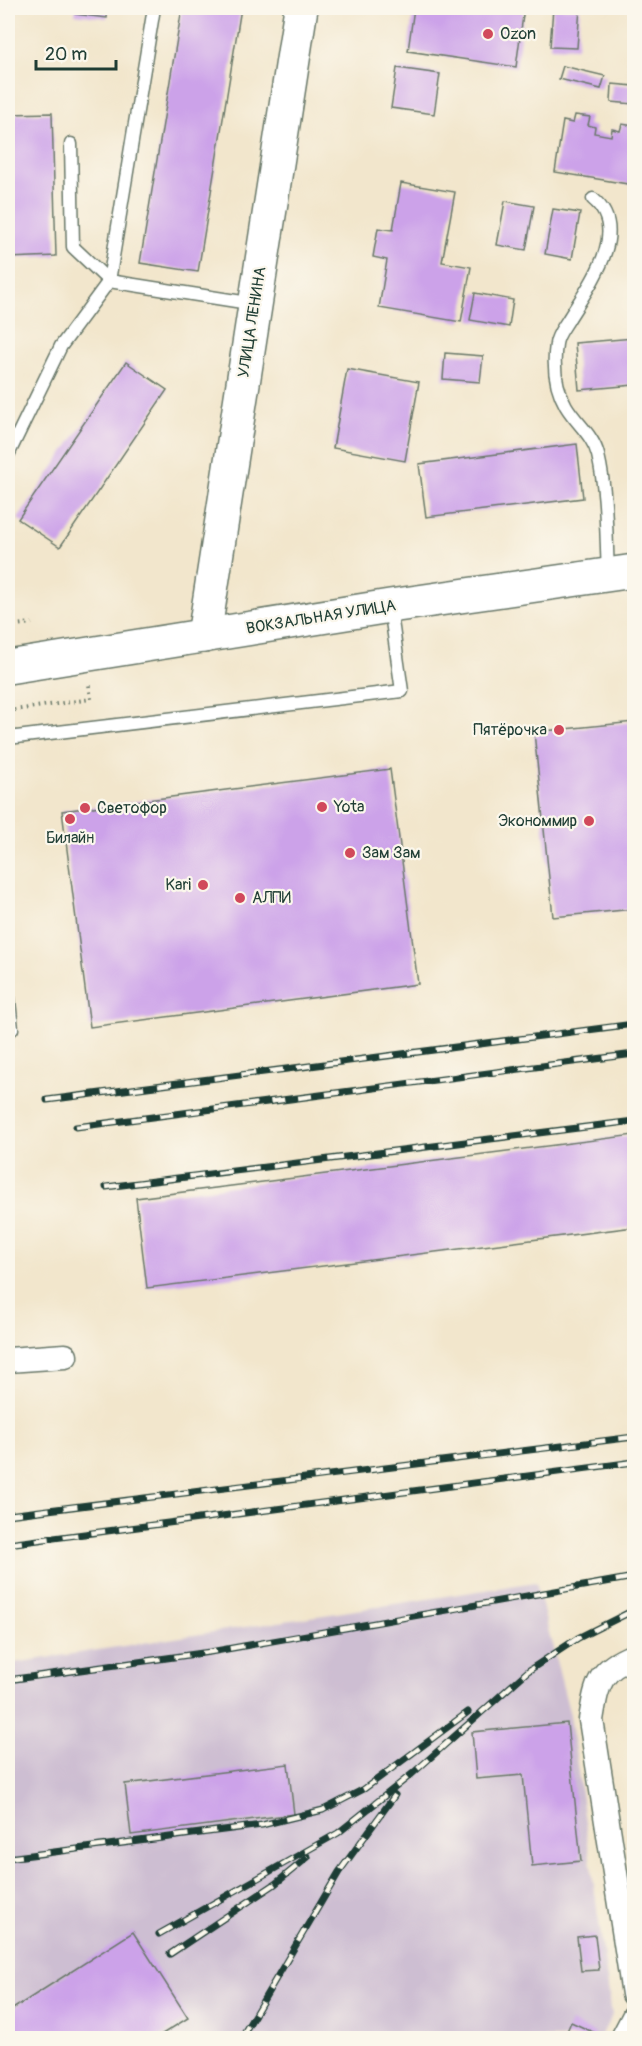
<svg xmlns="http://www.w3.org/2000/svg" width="642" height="2046" viewBox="0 0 642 2046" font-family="Pangolin,sans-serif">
  <rect width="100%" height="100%" fill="#fbf7ec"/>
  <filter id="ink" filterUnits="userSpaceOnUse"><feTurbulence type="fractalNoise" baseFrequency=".0167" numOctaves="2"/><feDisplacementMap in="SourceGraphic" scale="12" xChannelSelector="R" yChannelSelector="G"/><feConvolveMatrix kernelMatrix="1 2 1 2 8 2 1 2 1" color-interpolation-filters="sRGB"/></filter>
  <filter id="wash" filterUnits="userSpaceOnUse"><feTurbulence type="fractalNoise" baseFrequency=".008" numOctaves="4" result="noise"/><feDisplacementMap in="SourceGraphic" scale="24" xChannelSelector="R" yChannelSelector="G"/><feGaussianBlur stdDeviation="1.35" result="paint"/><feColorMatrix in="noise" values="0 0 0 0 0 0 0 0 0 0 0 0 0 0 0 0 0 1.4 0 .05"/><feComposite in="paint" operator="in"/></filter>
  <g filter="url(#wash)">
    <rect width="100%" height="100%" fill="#f2e6cc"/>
    <!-- industrial -->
    <path fill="#cdbed2" d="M 536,1582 L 570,1715 L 612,2015 L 600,2038 L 8,2038 L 8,1664 Z"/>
    <g id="blocks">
      <!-- building -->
      <g fill="#cca2e9">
        <path d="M 76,8 L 108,8 L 107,18 L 75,14 Z"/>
        <path d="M 182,8 L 241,8 L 198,272 L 140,263 Z"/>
        <path d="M 414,8 L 524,8 L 516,67 L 408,51 Z"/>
        <path d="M 553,8 L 580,8 L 577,48 L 550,47 Z"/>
        <path d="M 563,66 L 605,76 L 601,89 L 559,79 Z"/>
        <path d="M 397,68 L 440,74 L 434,114 L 391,108 Z"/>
        <path d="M 612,84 L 634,86 L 634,104 L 611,102 Z"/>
        <path d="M 52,113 L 56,256 L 8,258 L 8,114 Z"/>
        <path d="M 575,115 L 590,117 L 588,125 L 595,127 L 594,133 L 611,136 L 612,129 L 620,131 L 622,124 L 634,126 L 634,185 L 555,172 L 563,121 L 573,123 Z"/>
        <path d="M 401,183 L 455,192 L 442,262 L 471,267 L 461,322 L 379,308 L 387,260 L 373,257 L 378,228 L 393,230 Z"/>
        <path d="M 505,201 L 534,206 L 526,250 L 497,245 Z"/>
        <path d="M 553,209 L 580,213 L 572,259 L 545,254 Z"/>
        <path d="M 475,293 L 513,300 L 509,327 L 470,320 Z"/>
        <path d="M 634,338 L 634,385 L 579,390 L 575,343 Z"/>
        <path d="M 445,353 L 483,356 L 480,382 L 443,379 Z"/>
        <path d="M 126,362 L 167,390 L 60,547 L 18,519 Z"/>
        <path d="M 347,369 L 419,382 L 405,461 L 333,448 Z"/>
        <path d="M 577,444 L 583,498 L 426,517 L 419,464 Z"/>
        <path d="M 634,722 L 634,909 L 553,917 L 534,732 Z"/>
        <path d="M 390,769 L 418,984 L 90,1027 L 62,811 Z"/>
        <path d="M 634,1135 L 634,1227 L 147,1288 L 136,1198 Z"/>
        <path d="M 567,1723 L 581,1861 L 532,1866 L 523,1775 L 476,1779 L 472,1732 Z"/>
        <path d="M 288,1764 L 294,1814 L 131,1835 L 125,1784 Z"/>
        <path d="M 133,1932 L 188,2018 L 156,2038 L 8,2038 L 8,2012 Z"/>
        <path d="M 595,1935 L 599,1970 L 581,1971 L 577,1937 Z"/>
        <path d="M 571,2022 L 595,2033 L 593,2038 L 564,2038 Z"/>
      </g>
    </g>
  </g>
  <g filter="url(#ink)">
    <use href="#blocks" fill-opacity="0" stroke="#697869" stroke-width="1.5"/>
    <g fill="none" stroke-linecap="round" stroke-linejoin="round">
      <!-- lane casing -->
      <g stroke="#697869" stroke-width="15">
        <g id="lane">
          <path d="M 154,8 L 109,281 L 255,304"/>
          <path d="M 593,199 C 632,231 588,287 568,320 C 564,327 557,335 556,344 C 553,365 555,387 566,406 C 576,423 593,435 598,455 C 607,493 606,534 608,573"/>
          <path d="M 8,455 L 61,346 L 109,281 L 73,247 L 71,144"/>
          <path d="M 8,738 L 402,691 L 390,607"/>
          <path d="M 8,991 L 12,1029 L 8,1030"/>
        </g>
      </g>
      <!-- street casing -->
      <g stroke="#697869" stroke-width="27">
        <g id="street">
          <path d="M 8,1360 L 65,1356"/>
          <path d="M 634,1656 C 598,1670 597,1684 591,1720 L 634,1994"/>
          <path d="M 623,2038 L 634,2017"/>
        </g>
      </g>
      <!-- secondary casing -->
      <g stroke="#697869" stroke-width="36">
        <g id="secondary">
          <path d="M 204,636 L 301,8"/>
          <path d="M 8,667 L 390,606 L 634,571"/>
        </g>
      </g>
      <!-- path -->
      <g stroke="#697869" stroke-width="4" stroke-dasharray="1.5 4.5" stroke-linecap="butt">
        <path d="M 8,626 L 32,623"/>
        <path d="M 8,711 L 91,699 L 89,684"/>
      </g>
      <!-- lane -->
      <use href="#lane" stroke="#fff" stroke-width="12"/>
      <!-- street -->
      <use href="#street" stroke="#fff" stroke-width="24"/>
      <!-- secondary -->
      <use href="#secondary" stroke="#fff" stroke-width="33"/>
      <!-- rail casing -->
      <g stroke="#1f3d34" stroke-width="7">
        <g id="rail">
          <path d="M 47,1100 L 634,1024"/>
          <path d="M 76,1127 L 634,1054"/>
          <path d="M 106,1187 L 634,1121"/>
          <path d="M 8,1515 L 634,1437"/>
          <path d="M 8,1544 L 634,1462"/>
          <path d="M 8,1680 L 210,1652 L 634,1577"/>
          <path d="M 8,1858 L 262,1825 L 323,1810 L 364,1789 L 468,1712"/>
          <path d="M 159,1934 L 338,1833 L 412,1774 L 528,1671 L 578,1638 L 634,1610"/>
          <path d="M 170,1954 L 275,1884 L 308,1857"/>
          <path d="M 241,2038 L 339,1872 L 395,1795"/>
        </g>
      </g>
      <!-- rail -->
      <use href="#rail" stroke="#fbf7ec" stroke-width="4.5" stroke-dasharray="14" stroke-linecap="butt"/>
    </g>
  </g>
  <!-- markers -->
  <g fill="#d1495b" stroke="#fbf7ec" stroke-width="2">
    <circle cx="488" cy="34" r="6"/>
    <circle cx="559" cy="730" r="6"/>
    <circle cx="322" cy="807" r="6"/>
    <circle cx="85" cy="808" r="6"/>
    <circle cx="70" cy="819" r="6"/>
    <circle cx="589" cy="821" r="6"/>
    <circle cx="350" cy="853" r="6"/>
    <circle cx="203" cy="885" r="6"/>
    <circle cx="240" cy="898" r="6"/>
  </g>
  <g text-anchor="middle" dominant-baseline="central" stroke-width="4.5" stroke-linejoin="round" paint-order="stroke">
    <!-- poi labels -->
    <g font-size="16" fill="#1f3d34" stroke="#fbf7ec" text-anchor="start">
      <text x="500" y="34">Ozon</text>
      <text x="547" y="730" text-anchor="end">Пятёрочка</text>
      <text x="334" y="807">Yota</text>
      <text x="97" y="808">Светофор</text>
      <text x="577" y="821" text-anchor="end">Экономмир</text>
      <text x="70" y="838" text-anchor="middle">Билайн</text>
      <text x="362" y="853">Зам Зам</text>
      <text x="191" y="885" text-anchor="end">Kari</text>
      <text x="252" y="898">АЛПИ</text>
    </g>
    <!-- street labels -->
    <g font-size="16" fill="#1f3d34" stroke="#fbf7ec">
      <text transform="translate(252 322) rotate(-81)">УЛИЦА ЛЕНИНА</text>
      <text transform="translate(321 617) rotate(-9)">ВОКЗАЛЬНАЯ УЛИЦА</text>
    </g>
  </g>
  <!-- margin -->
  <rect width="642" height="2046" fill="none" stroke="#fbf7ec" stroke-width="30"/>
  <!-- scale -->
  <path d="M36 60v9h80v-9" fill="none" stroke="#1f3d34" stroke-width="3"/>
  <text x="45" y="60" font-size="18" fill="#1f3d34" stroke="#fbf7ec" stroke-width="4.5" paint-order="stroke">20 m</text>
</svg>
